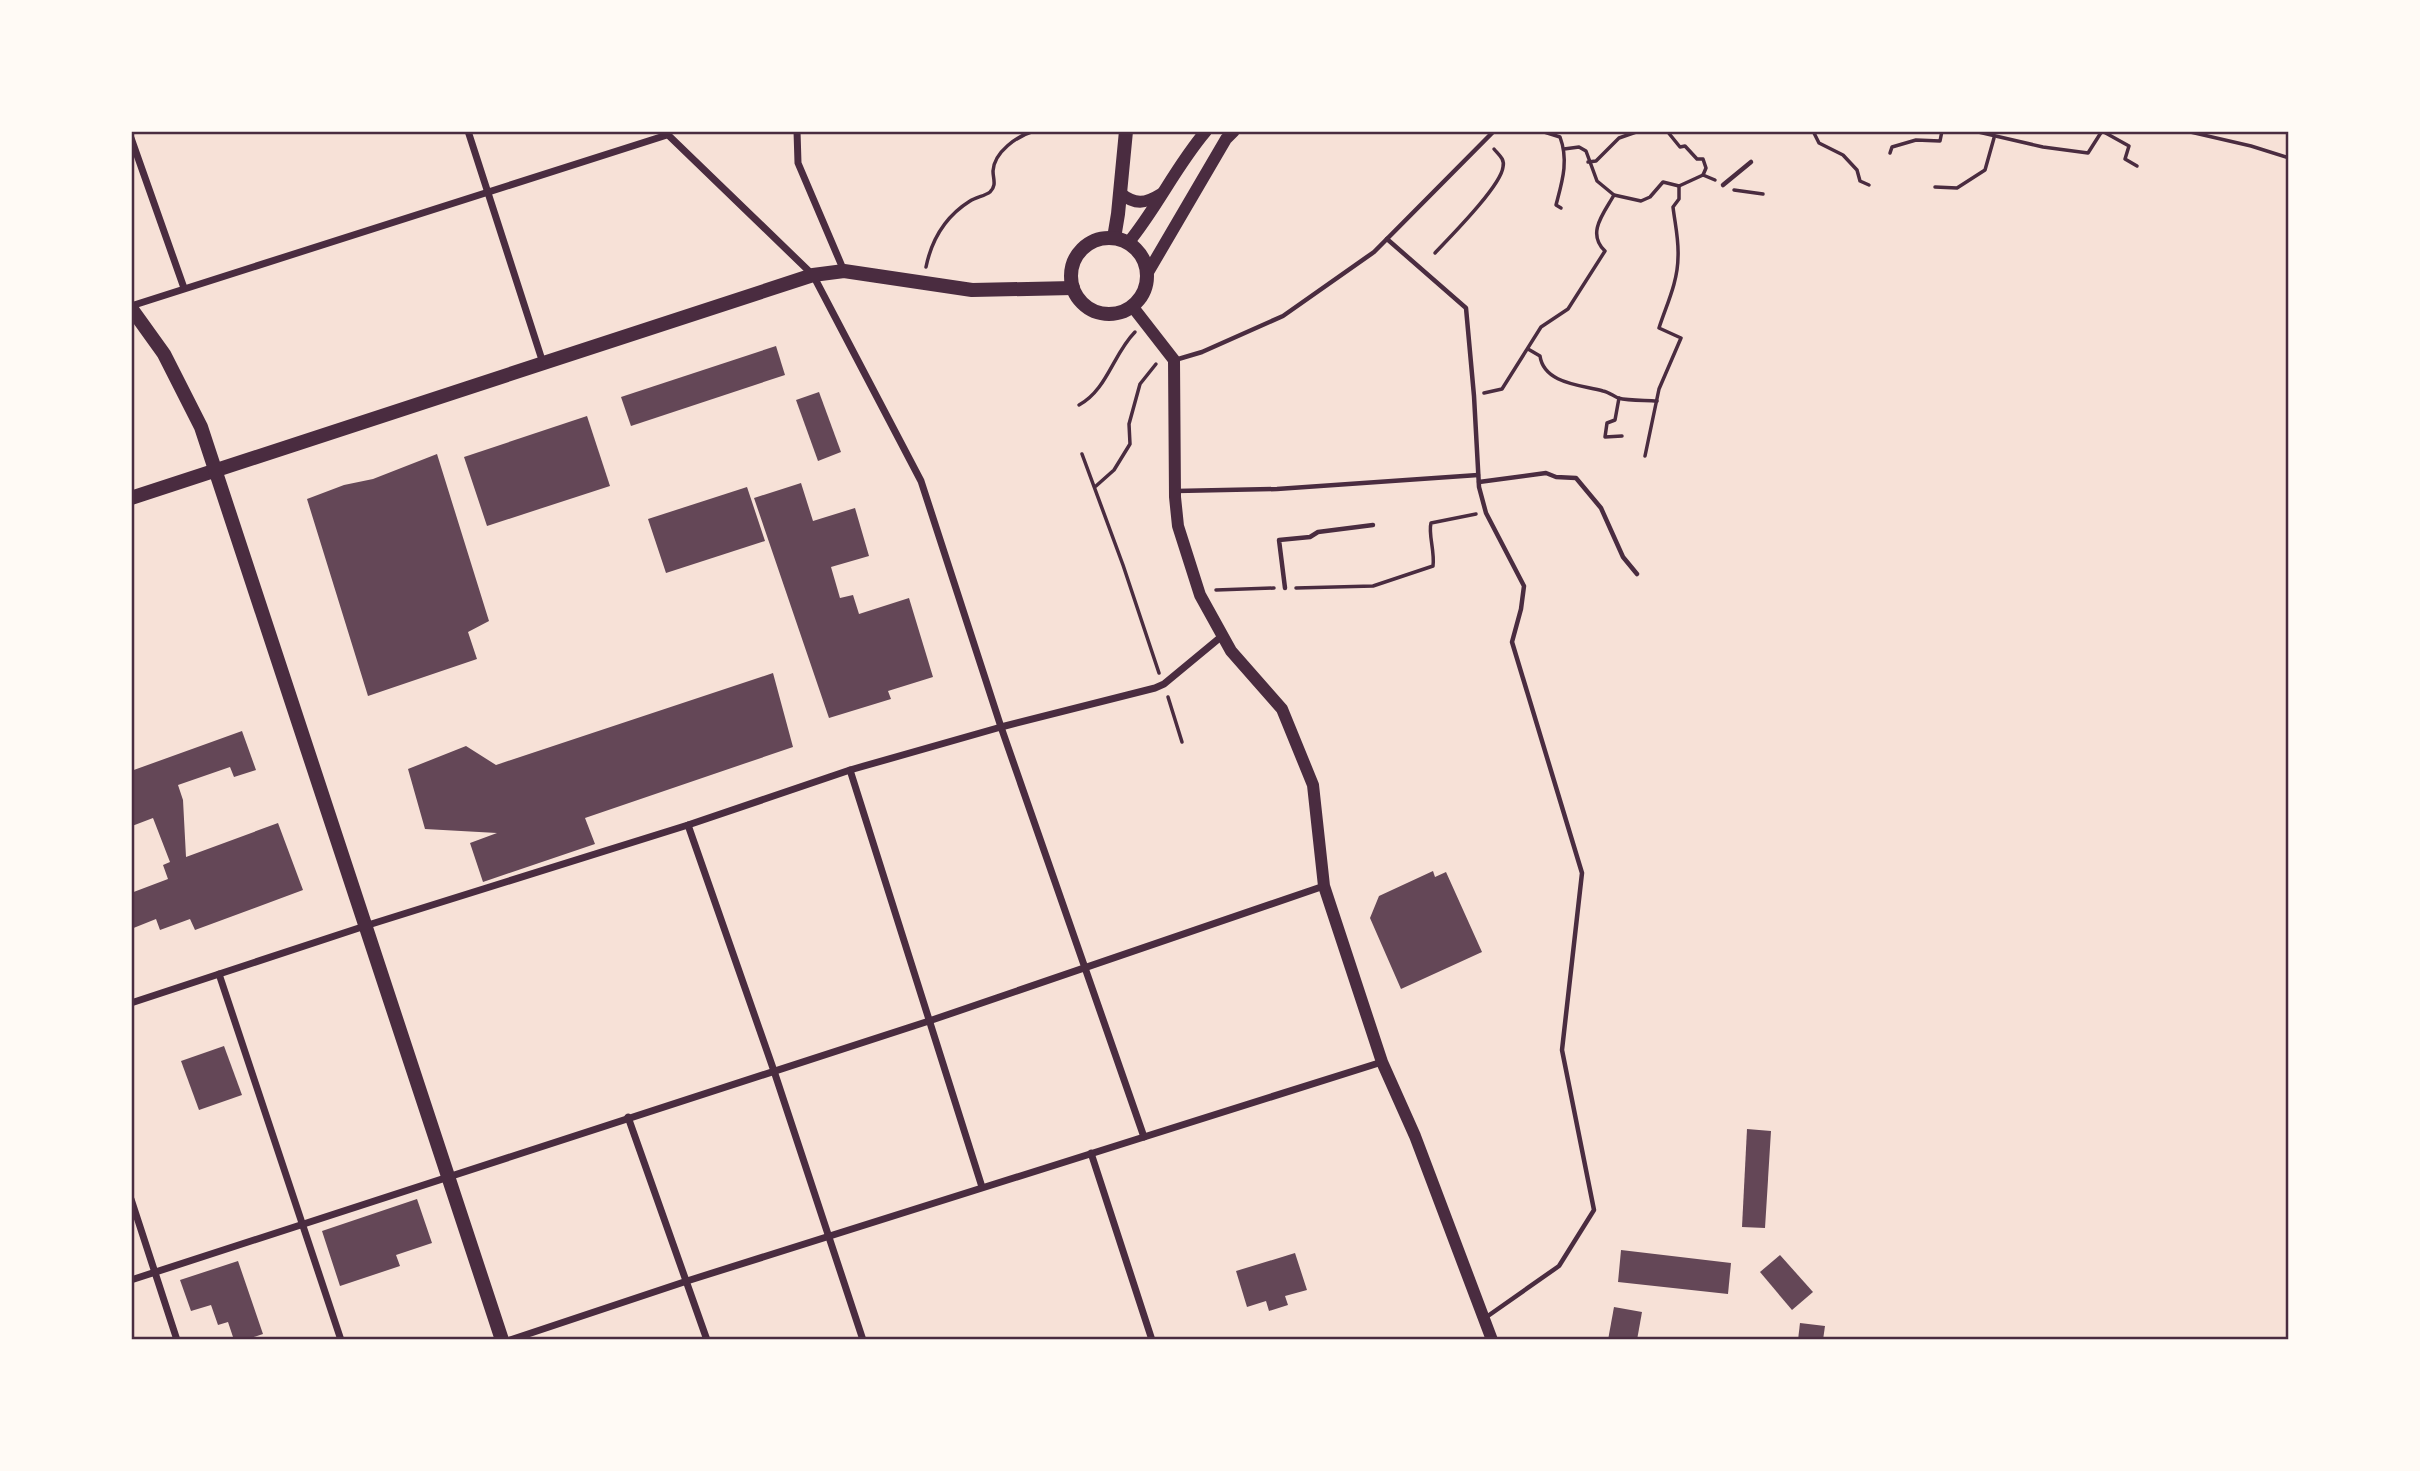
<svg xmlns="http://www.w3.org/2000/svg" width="2420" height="1471" viewBox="0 0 2420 1471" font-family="Montserrat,sans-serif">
  <rect width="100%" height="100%" fill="#f7e1d7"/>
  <!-- building -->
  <g fill="#644757">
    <path d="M 776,346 L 785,375 L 631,426 L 621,397 Z"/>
    <path d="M 819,392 L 841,452 L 818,461 L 796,400 Z"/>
    <path d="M 587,416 L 610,486 L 487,526 L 464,457 Z"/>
    <path d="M 437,454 L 489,621 L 468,632 L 477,659 L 368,696 L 307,499 L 344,485 L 373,479 Z"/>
    <path d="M 801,483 L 813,521 L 855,508 L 869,556 L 831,567 L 840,598 L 853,595 L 859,614 L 909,598 L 933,677 L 888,691 L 891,699 L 829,718 L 754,498 Z"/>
    <path d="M 747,487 L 765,541 L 666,573 L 648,519 Z"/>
    <path d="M 773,673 L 793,747 L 585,818 L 595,844 L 483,882 L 470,843 L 497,833 L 425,829 L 408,769 L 466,746 L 496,765 Z"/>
    <path d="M 242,731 L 256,770 L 234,777 L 230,767 L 178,785 L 183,800 L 186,857 L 278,823 L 303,890 L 195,930 L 190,919 L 160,930 L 156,919 L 131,929 L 131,893 L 168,879 L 163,865 L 170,862 L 153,818 L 132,826 L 131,771 Z"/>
    <path d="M 1433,871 L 1435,877 L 1446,872 L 1482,952 L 1401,989 L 1370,918 L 1379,896 Z"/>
    <path d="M 224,1046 L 242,1095 L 199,1110 L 181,1061 Z"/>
    <path d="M 1747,1129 L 1771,1131 L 1765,1228 L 1742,1227 Z"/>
    <path d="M 417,1199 L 432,1243 L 396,1255 L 400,1266 L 340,1286 L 322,1231 Z"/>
    <path d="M 1621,1250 L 1731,1263 L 1728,1294 L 1618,1282 Z"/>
    <path d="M 1295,1253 L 1307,1290 L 1285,1296 L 1288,1305 L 1269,1311 L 1266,1301 L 1247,1307 L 1236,1271 Z"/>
    <path d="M 1780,1255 L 1813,1292 L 1792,1310 L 1760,1272 Z"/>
    <path d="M 238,1261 L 263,1334 L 245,1340 L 234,1340 L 228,1322 L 218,1325 L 211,1305 L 191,1311 L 180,1280 Z"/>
    <path d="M 1614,1307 L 1642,1312 L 1637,1340 L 1608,1340 Z"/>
    <path d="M 1800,1323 L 1825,1326 L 1823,1340 L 1798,1340 Z"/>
  </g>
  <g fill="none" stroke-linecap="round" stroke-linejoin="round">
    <!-- path -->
    <g stroke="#4a2c40" stroke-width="3.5">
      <path d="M 1541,131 L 1560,137 C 1569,161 1562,182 1556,205 L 1561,208"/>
      <path d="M 1667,131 L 1680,147 L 1685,146 L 1697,159 L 1703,159 L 1706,168 L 1703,175"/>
      <path d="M 1813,131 L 1819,143 L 1843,155 L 1857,170 L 1860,181 L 1869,185"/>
      <path d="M 1974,131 L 2043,147 L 2088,153 L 2102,131"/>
      <path d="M 2102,131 L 2129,146 L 2125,159 L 2137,166"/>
      <path d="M 2186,131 L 2251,146 L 2289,158"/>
      <path d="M 1564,149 L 1579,147 L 1586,151 L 1597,181 L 1614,195 L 1641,201 L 1650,197 L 1663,182 L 1679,186 L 1703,175 L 1715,180"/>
      <path d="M 1890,153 L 1892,147 L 1916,140 L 1940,141 L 1942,131"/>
      <path d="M 1588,162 L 1596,161 L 1619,138 L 1639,131"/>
      <path d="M 1935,187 L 1957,188 L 1985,170 L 1994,138"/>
      <path d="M 1734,190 L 1763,194"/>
      <path d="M 1435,253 C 1450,237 1501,186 1503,167 C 1505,159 1499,155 1494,149"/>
      <path d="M 926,267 C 932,238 946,216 970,201 C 976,197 985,196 990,192 C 997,185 993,179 993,171 C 994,152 1017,136 1034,131"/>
      <path d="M 1528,349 L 1540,356 C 1544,384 1582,385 1603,391 C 1609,392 1613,396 1618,398 C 1630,401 1645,400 1657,401"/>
      <path d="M 1484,393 L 1502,389 L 1541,327 L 1568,309 L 1605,251 C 1586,233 1604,213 1614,195"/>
      <path d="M 1619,398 L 1615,420 L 1607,423 L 1605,437 L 1622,436"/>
      <path d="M 1079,405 C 1107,390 1113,354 1135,332"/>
      <path d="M 1082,454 L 1123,565 L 1159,673"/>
      <path d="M 1645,456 L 1659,389 L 1681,338 L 1659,328 C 1666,306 1678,282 1678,257 C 1679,240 1675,224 1673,207 L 1679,199 L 1679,186"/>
      <path d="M 1096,486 L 1114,470 L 1130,444 L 1129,424 L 1140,384 L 1156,364"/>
      <path d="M 1296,588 L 1373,586 L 1433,566 C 1435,551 1428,534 1431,523 L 1476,514"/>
      <path d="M 1216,590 L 1274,588"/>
      <path d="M 1168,697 L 1182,742"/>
    </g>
    <!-- service -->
    <g stroke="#4a2c40" stroke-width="4.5">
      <path d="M 1723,185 L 1751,162"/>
      <path d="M 1387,239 L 1466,308 L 1474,396 L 1479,487 L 1486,513 L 1524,586 L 1521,609 L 1512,642 L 1582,873 L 1562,1050 L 1594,1210 L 1559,1266 L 1485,1318"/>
      <path d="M 1175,360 L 1202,352 L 1283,316 L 1374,252 L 1494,131"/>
      <path d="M 1479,482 L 1546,473 L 1556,477 L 1576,478 L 1601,508 L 1623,557 L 1637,574"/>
      <path d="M 1176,491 L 1277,489 L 1478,475"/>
      <path d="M 1285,588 L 1279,540 L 1310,537 L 1318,532 L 1373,525"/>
    </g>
    <!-- minor -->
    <g stroke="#4a2c40" stroke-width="7">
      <path d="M 468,131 L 543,363"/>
      <path d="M 664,131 L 813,275 L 921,481 L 1001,727 L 1144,1137"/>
      <path d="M 797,131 L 798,163 L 844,271"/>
      <path d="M 131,138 L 184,288"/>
      <path d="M 131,306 L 667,135"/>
      <path d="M 850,770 L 982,1187"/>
      <path d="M 688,825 L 774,1071 L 863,1340"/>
      <path d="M 219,974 L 341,1340"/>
      <path d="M 131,1003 L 365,926 L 688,825 L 850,770 L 1001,727 L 1155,688 L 1164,684 L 1222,636"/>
      <path d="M 628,1117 L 707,1340"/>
      <path d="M 1091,1153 L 1152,1340"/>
      <path d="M 131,1199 L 177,1340"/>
      <path d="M 131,1280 L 929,1021 L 1324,886"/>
      <path d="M 510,1340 L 687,1281 L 1382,1062"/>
    </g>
    <!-- tertiary -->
    <g stroke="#4a2c40" stroke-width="12">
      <path d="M 1120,193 C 1135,205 1145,204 1161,194"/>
      <path d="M 1128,243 C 1157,208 1176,166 1206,131"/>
      <path d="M 1147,274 L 1226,139 L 1234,131"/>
      <path d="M 1132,306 L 1174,360 L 1175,497 L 1178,526 L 1200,595 L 1231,651 L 1282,709 L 1313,785 L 1324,886 L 1382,1062 L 1415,1136 L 1492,1340"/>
    </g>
    <!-- secondary -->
    <g stroke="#4a2c40" stroke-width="14">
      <path d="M 1114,238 L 1118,214 L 1126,131"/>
      <circle cx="1109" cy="276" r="38"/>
      <path d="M 131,498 L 813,275 L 844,271 L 972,290 L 1073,288"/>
    </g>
    <!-- primary -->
    <path stroke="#4a2c40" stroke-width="14" d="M 131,308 L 164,354 L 201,427 L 502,1340"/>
  </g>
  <!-- border -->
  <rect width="2420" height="1471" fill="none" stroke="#fffaf5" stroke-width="266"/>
  <rect x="133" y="133" width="2154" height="1205" fill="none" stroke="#4a2c40" stroke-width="2.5"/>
</svg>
